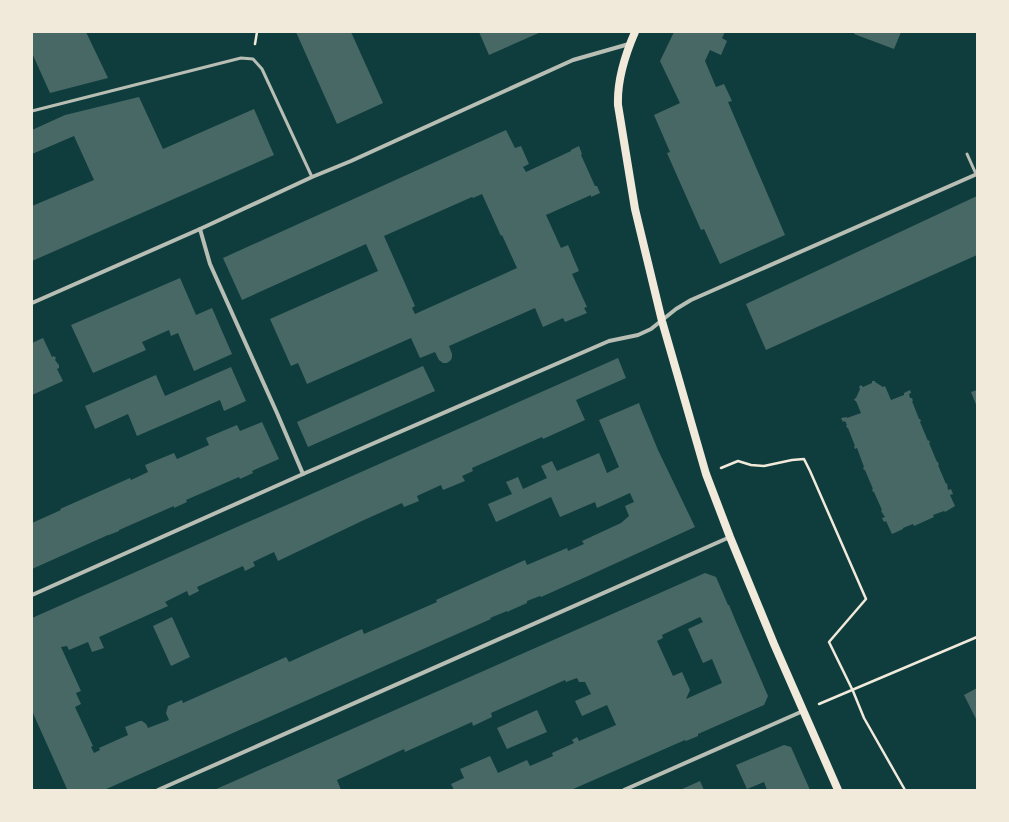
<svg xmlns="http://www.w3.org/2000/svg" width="1009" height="822" viewBox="0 0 1009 822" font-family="'PT Sans Narrow',sans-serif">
  <rect width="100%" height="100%" fill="#0f3d3e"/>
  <!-- building -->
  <g fill="#486865" fill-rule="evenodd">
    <path d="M 32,32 L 86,32 L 108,78 L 50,93 L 32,53 Z"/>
    <path d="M 296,32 L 351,32 L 383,103 L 337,124 Z"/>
    <path d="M 479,32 L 541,32 L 489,55 Z"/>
    <path d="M 674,32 L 725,32 L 722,38 L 727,41 L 721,55 L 710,50 L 705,61 L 716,87 L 724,84 L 732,101 L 728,102 L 785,235 L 720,264 L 704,229 L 701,230 L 667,153 L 670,152 L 654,115 L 680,103 L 660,61 Z"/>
    <path d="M 855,32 L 901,32 L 894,49 L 854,34 Z"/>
    <path d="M 139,97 L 163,149 L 254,109 L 274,155 L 32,261 L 32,206 L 94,180 L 74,136 L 32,154 L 32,130 L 65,115 Z"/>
    <path d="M 506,130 L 515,148 L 521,146 L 529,164 L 523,167 L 526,172 L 571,151 L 571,150 L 579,146 L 582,154 L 581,155 L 595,186 L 597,186 L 600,193 L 591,197 L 591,195 L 546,215 L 561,248 L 568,245 L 579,271 L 572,274 L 587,307 L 584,308 L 587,313 L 565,322 L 563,318 L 543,327 L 535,308 L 449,346 L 452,354 L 452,357 L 451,360 L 447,363 L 443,363 L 439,360 L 435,352 L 420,358 L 411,338 L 307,384 L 298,363 L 291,366 L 270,319 L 378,271 L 366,244 L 242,300 L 223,258 ZM 482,194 L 501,236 L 502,235 L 517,268 L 415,314 L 412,308 L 415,306 L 384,236 L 472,197 L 473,198 Z"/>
    <path d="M 977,196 L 977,255 L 766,350 L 746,304 Z"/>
    <path d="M 180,278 L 196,315 L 212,308 L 232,354 L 194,371 L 178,333 L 171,336 L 169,330 L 142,342 L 146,350 L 93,373 L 71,325 Z"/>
    <path d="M 43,338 L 52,357 L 54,356 L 56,358 L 55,360 L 58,364 L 59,365 L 59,368 L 57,369 L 63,381 L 32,395 L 32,343 Z"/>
    <path d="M 618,358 L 626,378 L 576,400 L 585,420 L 543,439 L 542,437 L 472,468 L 473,471 L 462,476 L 465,481 L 443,490 L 441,485 L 417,496 L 419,501 L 404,507 L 402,503 L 364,520 L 278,561 L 274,552 L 253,562 L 255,566 L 245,571 L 243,566 L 197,587 L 199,591 L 189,596 L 187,591 L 165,602 L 168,606 L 99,637 L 104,648 L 92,652 L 88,642 L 69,650 L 67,646 L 61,647 L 81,691 L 76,693 L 81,704 L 75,707 L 93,746 L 91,747 L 94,753 L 100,750 L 99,748 L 128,735 L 125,727 L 140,721 L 142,721 L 146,724 L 148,728 L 169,720 L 166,713 L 168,706 L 182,700 L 183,703 L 286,657 L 289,662 L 362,629 L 364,634 L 437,602 L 436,600 L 525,560 L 527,565 L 567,548 L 568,551 L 584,544 L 582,541 L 621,523 L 629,516 L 625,506 L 634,502 L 630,493 L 597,508 L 595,502 L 560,517 L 551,497 L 496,522 L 488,504 L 512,494 L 506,482 L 518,477 L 523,489 L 547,478 L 541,466 L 552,461 L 557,471 L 599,453 L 607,473 L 619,467 L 599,420 L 639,403 L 641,409 L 658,450 L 695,527 L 588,576 L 541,597 L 540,596 L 527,601 L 527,603 L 507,612 L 507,611 L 490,618 L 491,619 L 104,790 L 70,790 L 67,789 L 32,711 L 32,618 Z"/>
    <path d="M 423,366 L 435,391 L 308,447 L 297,422 Z"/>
    <path d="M 231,367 L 246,401 L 224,411 L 220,400 L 137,436 L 128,414 L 95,429 L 85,406 L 156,375 L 165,396 Z"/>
    <path d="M 872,381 L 875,381 L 875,382 L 883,387 L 885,386 L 891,400 L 904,395 L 904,393 L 910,390 L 911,393 L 909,394 L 910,398 L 912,398 L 913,401 L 912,401 L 919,419 L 920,419 L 921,421 L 920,422 L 928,441 L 929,440 L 930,443 L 929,443 L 937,462 L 938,462 L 939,465 L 938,465 L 946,484 L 947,483 L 948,490 L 951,489 L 953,494 L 950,495 L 955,506 L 945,512 L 944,511 L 933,515 L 934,517 L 914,526 L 913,524 L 903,528 L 903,529 L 892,534 L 886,521 L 884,522 L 882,518 L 885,517 L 881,511 L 882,510 L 874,492 L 873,492 L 872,489 L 873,489 L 865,470 L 864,470 L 863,468 L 864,467 L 857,448 L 855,449 L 854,446 L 855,446 L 848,428 L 847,428 L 846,425 L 847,425 L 845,421 L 843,422 L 841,418 L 847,417 L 847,418 L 861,413 L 856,401 L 855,401 L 854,399 L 856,398 L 860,389 L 859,387 L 861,385 L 863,387 L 872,383 Z"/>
    <path d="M 977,390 L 977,407 L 971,392 Z"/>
    <path d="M 262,422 L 279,459 L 252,471 L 253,473 L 240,479 L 239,477 L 186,500 L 187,502 L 174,508 L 174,506 L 119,530 L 119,531 L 109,535 L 108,535 L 32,569 L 32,523 L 61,510 L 60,509 L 130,478 L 131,480 L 148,472 L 145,465 L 174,453 L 177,459 L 209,445 L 206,438 L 237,425 L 240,431 Z"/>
    <path d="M 705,573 L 716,577 L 728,605 L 729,605 L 736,622 L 768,696 L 764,705 L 698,734 L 698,736 L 686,741 L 685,740 L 571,790 L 454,790 L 451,784 L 464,778 L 460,769 L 490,756 L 498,773 L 527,760 L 530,766 L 553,756 L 552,753 L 574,743 L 572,740 L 577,737 L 579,741 L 616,725 L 607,705 L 582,716 L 575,701 L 591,694 L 585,682 L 579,682 L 577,678 L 566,682 L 565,680 L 491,713 L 492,717 L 473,726 L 472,722 L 405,752 L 404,749 L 337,780 L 341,790 L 214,790 ZM 700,617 L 703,622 L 688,629 L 703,663 L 712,659 L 722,683 L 686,699 L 690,690 L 682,672 L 673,676 L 657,641 L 663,638 L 662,635 Z"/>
    <path d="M 172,617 L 190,657 L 171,666 L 153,626 Z"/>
    <path d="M 977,688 L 977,721 L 964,695 Z"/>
    <path d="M 537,710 L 547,732 L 507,749 L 497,728 Z"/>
    <path d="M 784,745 L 791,747 L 810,790 L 767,790 L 764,782 L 747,789 L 736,765 Z"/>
    <path d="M 700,781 L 704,790 L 680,790 Z"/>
  </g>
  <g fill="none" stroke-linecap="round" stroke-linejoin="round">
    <!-- path -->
    <g stroke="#f1e9da" stroke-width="2.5">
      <path d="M 255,44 L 257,32"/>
      <path d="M 721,468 L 738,461 L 751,465 L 764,466 L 792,460 L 804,459 L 810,471 L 866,599 L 829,642 L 853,691 L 864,718 L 905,790"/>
      <path d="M 819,704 L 977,637"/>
    </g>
    <!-- service -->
    <g stroke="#b8beb3" stroke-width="3">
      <path d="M 32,111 L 241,58 L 253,59 L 262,69 L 312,177"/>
      <path d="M 967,154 L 976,174"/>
    </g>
    <!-- minor -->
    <g stroke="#b8beb3" stroke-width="4">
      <path d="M 200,229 L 210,264 L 277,413 L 303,474"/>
      <path d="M 32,303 L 200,229 L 312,177 L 351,161 L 573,60 L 629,44"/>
      <path d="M 32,595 L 303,474 L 609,341 L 638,335 L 651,329 L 676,309 L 691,300 L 977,174"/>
      <path d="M 158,790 L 730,537"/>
      <path d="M 624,790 L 803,711"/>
    </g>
    <!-- secondary -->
    <path stroke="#f1e9da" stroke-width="8" d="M 635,32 C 625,55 617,80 618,105 L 635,209 L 662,321 L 706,474 L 730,537 L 774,644 L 838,790"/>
  </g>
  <!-- border -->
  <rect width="1009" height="822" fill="none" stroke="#f1e9da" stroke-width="66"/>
</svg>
